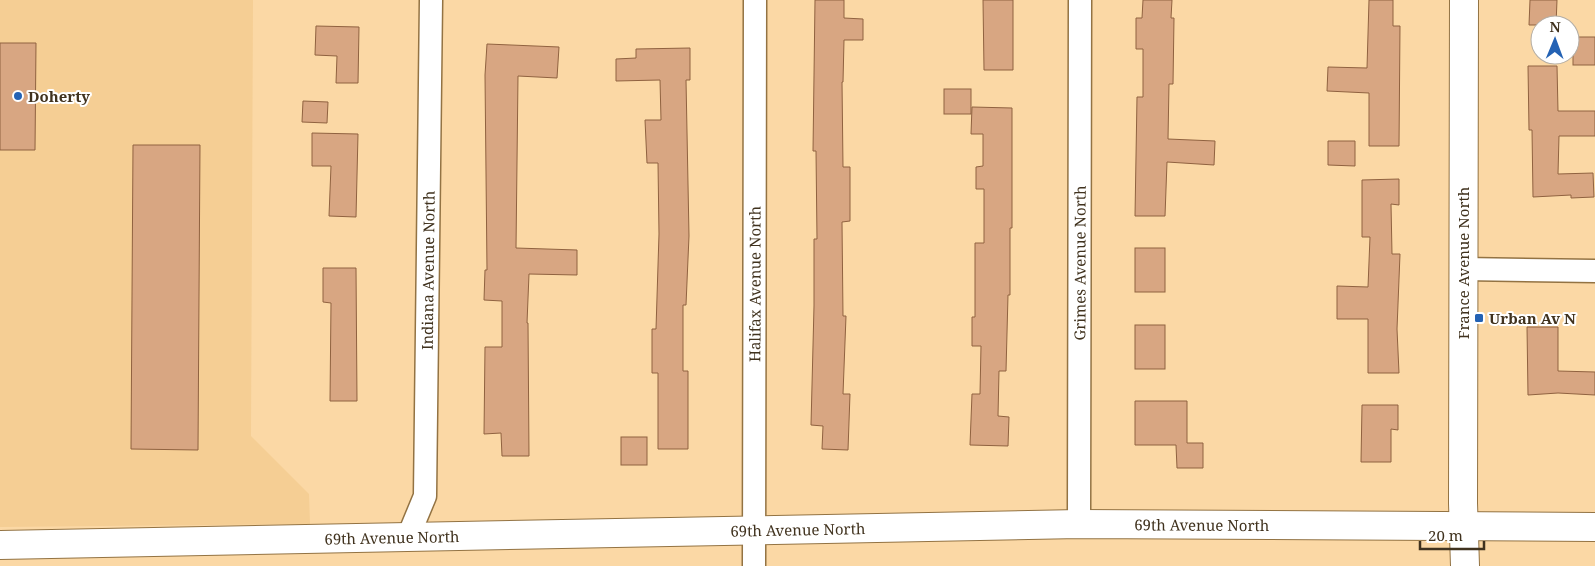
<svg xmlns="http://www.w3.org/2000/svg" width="1595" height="566" viewBox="0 0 1595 566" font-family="'Noto Serif',serif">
  <rect width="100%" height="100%" fill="#fbd8a5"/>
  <!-- built -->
  <path fill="#f5ce94" d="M 0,0 L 253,0 L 251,436 L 309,494 L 310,524 L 0,527 Z"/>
  <!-- building -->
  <g fill="#d8a682" stroke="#906240">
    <path d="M 815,0 L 844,0 L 844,18 L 863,19 L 863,40 L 844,40 L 843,82 L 842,82 L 843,167 L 850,167 L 850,221 L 842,222 L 843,316 L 846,316 L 843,394 L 850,394 L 848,450 L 822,449 L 823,426 L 811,425 L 814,306 L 814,239 L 817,239 L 816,151 L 813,151 Z"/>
    <path d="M 983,0 L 1013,0 L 1013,70 L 984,70 Z"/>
    <path d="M 1143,0 L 1172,0 L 1171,18 L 1174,18 L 1173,84 L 1169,84 L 1168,139 L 1215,141 L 1214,165 L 1167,162 L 1165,216 L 1135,216 L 1137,97 L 1143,97 L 1143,49 L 1136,49 L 1136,18 L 1142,18 Z"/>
    <path d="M 1369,0 L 1393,0 L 1393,26 L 1400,26 L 1399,146 L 1369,146 L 1369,93 L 1327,91 L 1328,67 L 1367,68 Z"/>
    <path d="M 1530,0 L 1557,0 L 1556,25 L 1529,25 Z"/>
    <path d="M 316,26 L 359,27 L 358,83 L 336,83 L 337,56 L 315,55 Z"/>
    <rect x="1573" y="37" width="22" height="28"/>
    <path d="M 0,43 L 36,43 L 35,150 L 0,150 Z"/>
    <path d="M 487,44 L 559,47 L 557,78 L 518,76 L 516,248 L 577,250 L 577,275 L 529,274 L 527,323 L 528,323 L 529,456 L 502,456 L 501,433 L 484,434 L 485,347 L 502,347 L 502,301 L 484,300 L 485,270 L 487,270 L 485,75 Z"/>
    <path d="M 690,48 L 690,80 L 686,80 L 689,236 L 686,305 L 683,305 L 683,371 L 688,371 L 688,449 L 658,449 L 658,373 L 652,373 L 652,329 L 656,329 L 659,234 L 658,163 L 647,163 L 645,120 L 661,120 L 660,80 L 616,81 L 616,59 L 636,58 L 636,49 Z"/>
    <path d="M 1528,66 L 1557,66 L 1558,111 L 1595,111 L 1595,136 L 1559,136 L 1558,174 L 1593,173 L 1594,197 L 1571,198 L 1571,195 L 1533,197 L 1532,130 L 1529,130 Z"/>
    <rect x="944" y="89" width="27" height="25"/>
    <path d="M 303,101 L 328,102 L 327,123 L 302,122 Z"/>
    <path d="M 972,107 L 1012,108 L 1012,228 L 1010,228 L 1010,295 L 1008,295 L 1006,371 L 999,371 L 998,416 L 1009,417 L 1008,446 L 970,445 L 972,394 L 980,394 L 981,346 L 972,346 L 972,317 L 975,317 L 975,243 L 984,243 L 984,189 L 976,189 L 976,167 L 983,166 L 983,134 L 971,134 Z"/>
    <path d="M 312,133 L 358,134 L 356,217 L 329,216 L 331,166 L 312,166 Z"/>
    <path d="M 1328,141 L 1355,141 L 1355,166 L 1328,165 Z"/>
    <path d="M 133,145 L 200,145 L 198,450 L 131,449 Z"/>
    <path d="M 1399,179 L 1399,205 L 1391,204 L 1392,254 L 1400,254 L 1397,329 L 1399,373 L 1368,373 L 1368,319 L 1337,319 L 1337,286 L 1368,287 L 1370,237 L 1362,237 L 1362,180 Z"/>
    <rect x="1135" y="248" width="30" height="44"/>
    <path d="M 323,268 L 356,268 L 357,401 L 330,401 L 331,303 L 323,302 Z"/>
    <rect x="1135" y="325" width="30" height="44"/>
    <path d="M 1527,327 L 1558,327 L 1558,371 L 1595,372 L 1595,395 L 1558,393 L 1528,395 Z"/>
    <path d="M 1135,401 L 1187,401 L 1187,443 L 1203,443 L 1203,468 L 1177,468 L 1176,445 L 1135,445 Z"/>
    <path d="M 1362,405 L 1398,405 L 1398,430 L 1391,429 L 1391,462 L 1361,462 Z"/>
    <rect x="621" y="437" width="26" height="28"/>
  </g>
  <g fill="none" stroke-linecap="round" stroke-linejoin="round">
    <!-- street casing -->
    <g stroke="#937343" stroke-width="25">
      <g id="street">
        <path d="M 1463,269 L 1595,271"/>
        <path id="s1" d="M 1079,524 L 1080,0"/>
        <path id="s2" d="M 408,537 L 425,496 L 431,0"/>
        <path id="s3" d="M 754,566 L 755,0"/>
      </g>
    </g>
    <!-- secondary casing -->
    <g stroke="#937343" stroke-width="30">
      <g id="secondary">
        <path d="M 1464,0 L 1463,503 L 1465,566"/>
        <path id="s4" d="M 0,545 L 1079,524 L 1595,527"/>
      </g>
    </g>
    <!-- street -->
    <use href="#street" stroke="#fff" stroke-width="22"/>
    <!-- secondary -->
    <use href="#secondary" stroke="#fff" stroke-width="28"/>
  </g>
  <!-- markers -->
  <g fill="#2462b4" stroke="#fff" stroke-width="2">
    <circle cx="18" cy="96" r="5"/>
    <rect x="1474" y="313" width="10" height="10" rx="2.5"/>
  </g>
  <g text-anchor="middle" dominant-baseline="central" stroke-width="4" stroke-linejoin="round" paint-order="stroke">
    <!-- poi labels -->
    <g font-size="15" font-weight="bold" fill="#40321e" stroke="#fff" text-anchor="start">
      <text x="28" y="96">Doherty</text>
      <text x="1489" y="318">Urban Av N</text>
    </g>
    <!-- street labels -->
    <g font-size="15" fill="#40321e" stroke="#fff">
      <text stroke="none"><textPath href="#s1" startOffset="261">Grimes Avenue North</textPath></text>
      <text transform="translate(1463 263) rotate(-90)">France Avenue North</text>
      <text stroke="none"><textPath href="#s2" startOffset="270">Indiana Avenue North</textPath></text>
      <text stroke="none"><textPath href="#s3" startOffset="282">Halifax Avenue North</textPath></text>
      <text stroke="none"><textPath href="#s4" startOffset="1202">69th Avenue North</textPath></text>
      <text stroke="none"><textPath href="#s4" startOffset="798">69th Avenue North</textPath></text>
      <text stroke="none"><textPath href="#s4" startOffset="392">69th Avenue North</textPath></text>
    </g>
  </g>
  <!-- north arrow -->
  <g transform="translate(1555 40) rotate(1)"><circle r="24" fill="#ffffff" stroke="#b3ada5"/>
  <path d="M0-4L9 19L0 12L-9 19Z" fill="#2462b4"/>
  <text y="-8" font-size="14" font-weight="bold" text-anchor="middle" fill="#40321e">N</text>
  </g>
  <!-- scale -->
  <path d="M1420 541v8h64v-8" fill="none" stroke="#40321e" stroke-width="2.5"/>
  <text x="1428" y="541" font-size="15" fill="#40321e" stroke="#ffffff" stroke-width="4" paint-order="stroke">20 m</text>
</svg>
